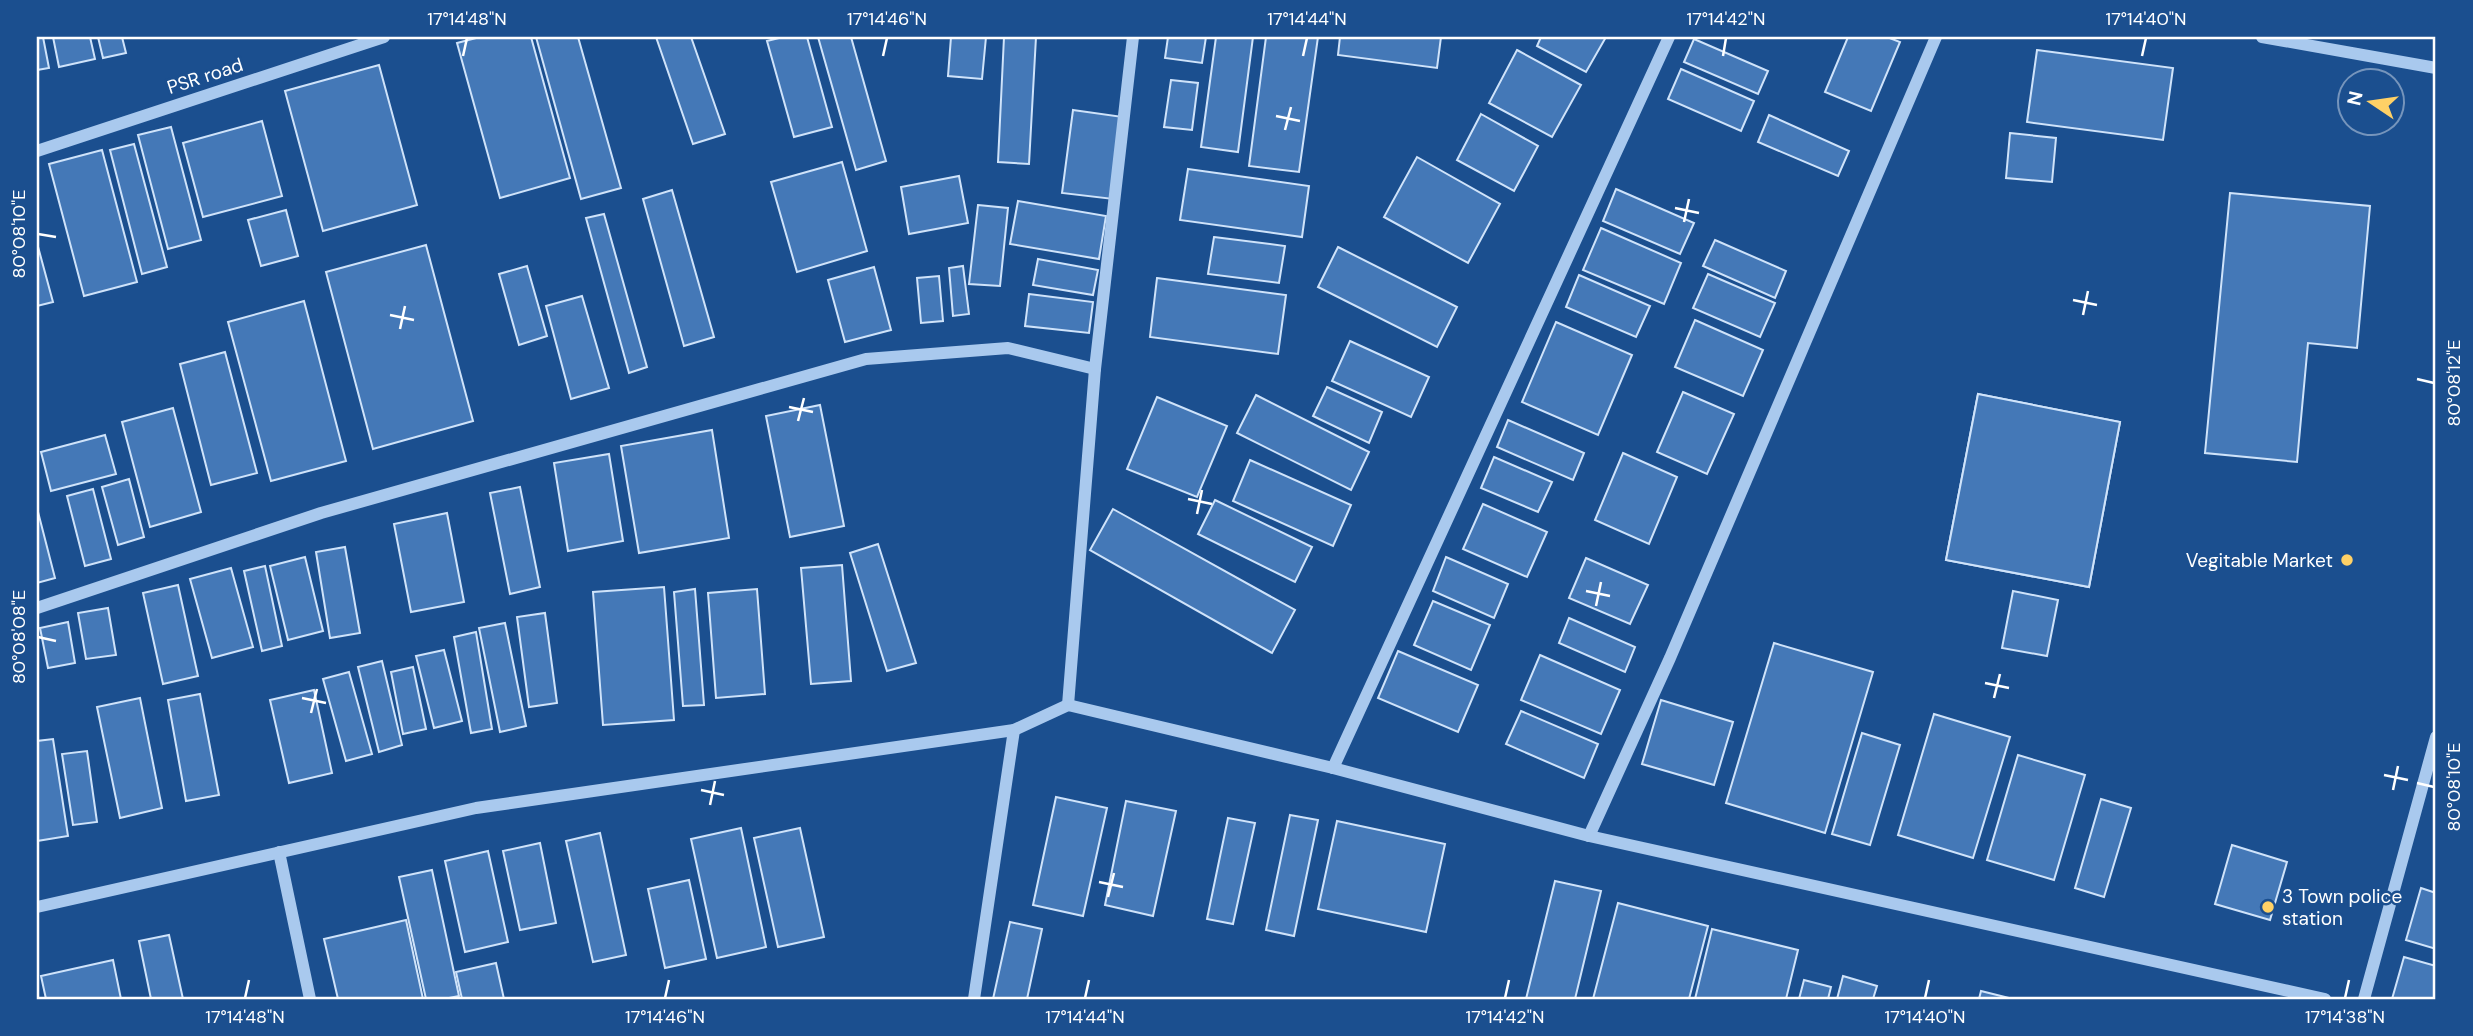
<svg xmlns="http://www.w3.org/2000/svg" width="2473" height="1036" viewBox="0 0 2473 1036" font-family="'DM Sans',sans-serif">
  <rect width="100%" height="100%" fill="#1b4f8f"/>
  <!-- building -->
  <g fill="#4478b7" stroke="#cfe3fa" stroke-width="2">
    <path d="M 37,37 L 43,37 L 49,68 L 37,70 Z"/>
    <path d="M 53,37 L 90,37 L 95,59 L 59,67 Z"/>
    <path d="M 98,37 L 122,37 L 126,53 L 103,58 Z"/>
    <path d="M 480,37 L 531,37 L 570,178 L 500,198 L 457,43 Z"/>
    <path d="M 536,37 L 578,37 L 621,188 L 581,199 Z"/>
    <path d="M 656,37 L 691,37 L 725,134 L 693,144 Z"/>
    <path d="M 783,37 L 807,37 L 832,127 L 794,137 L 767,41 Z"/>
    <path d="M 818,37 L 851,37 L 886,161 L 856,170 Z"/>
    <path d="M 951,37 L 986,37 L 982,79 L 948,76 Z"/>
    <path d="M 1004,37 L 1036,37 L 1029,164 L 998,162 Z"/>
    <path d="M 1168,37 L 1206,37 L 1202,63 L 1165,58 Z"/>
    <path d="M 1216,37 L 1253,37 L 1238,152 L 1201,147 Z"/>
    <path d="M 1266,37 L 1318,37 L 1299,172 L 1249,166 Z"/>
    <path d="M 1340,37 L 1441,37 L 1437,68 L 1338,55 Z"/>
    <path d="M 1541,37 L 1606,37 L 1586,72 L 1537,46 Z"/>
    <path d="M 1848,37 L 1887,37 L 1900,42 L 1871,111 L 1825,92 Z"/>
    <path d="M 1694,39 L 1768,71 L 1758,94 L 1684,62 Z"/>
    <path d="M 1517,50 L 1581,85 L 1552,137 L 1489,103 Z"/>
    <path d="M 2037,50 L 2173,68 L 2163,140 L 2027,122 Z"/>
    <path d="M 379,65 L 417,205 L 323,231 L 285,91 Z"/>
    <path d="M 1681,69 L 1754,101 L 1741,131 L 1668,99 Z"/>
    <path d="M 1171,80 L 1198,83 L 1192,130 L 1164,127 Z"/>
    <path d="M 1073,110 L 1123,117 L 1113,199 L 1062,193 Z"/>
    <path d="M 1481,114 L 1538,146 L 1514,191 L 1457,160 Z"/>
    <path d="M 1769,115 L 1849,151 L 1838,176 L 1758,142 Z"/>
    <path d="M 262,121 L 282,196 L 203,217 L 183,143 Z"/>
    <path d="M 171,127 L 201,240 L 168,249 L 138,135 Z"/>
    <path d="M 2010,133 L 2056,138 L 2052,182 L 2006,178 Z"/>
    <path d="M 134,144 L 167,267 L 142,274 L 110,150 Z"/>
    <path d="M 102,150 L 137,282 L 84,296 L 49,164 Z"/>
    <path d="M 1417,157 L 1500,204 L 1468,263 L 1384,217 Z"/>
    <path d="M 842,162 L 867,251 L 797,272 L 771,182 Z"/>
    <path d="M 1188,169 L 1309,186 L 1302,237 L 1180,220 Z"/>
    <path d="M 959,176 L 968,223 L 909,234 L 901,187 Z"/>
    <path d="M 1616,189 L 1694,223 L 1680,254 L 1603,221 Z"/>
    <path d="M 672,190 L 714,337 L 684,346 L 643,199 Z"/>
    <path d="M 2230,193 L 2370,206 L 2357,348 L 2308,343 L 2297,462 L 2205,453 Z"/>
    <path d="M 1018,201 L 1106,216 L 1099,259 L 1010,244 Z"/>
    <path d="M 978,205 L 1008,208 L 1000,286 L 969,284 Z"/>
    <path d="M 286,210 L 298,256 L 261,266 L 248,220 Z"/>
    <path d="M 604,214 L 647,367 L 629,373 L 586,218 Z"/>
    <path d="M 1601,228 L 1681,263 L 1664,304 L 1583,270 Z"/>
    <path d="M 1214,237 L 1285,246 L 1279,283 L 1208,274 Z"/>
    <path d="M 1715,240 L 1786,271 L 1775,298 L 1703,266 Z"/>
    <path d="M 37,243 L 53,302 L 37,306 Z"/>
    <path d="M 426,245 L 473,421 L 373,449 L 326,272 Z"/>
    <path d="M 1338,247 L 1457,307 L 1437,347 L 1318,287 Z"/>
    <path d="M 1038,259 L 1098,270 L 1093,295 L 1033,285 Z"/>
    <path d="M 527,266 L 547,336 L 519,345 L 499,274 Z"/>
    <path d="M 963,266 L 969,314 L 953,316 L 949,268 Z"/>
    <path d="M 874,267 L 891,330 L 845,342 L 828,280 Z"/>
    <path d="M 1708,274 L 1775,303 L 1760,337 L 1693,308 Z"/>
    <path d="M 1579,275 L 1650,306 L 1636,337 L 1566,307 Z"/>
    <path d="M 939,276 L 943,321 L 921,323 L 917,278 Z"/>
    <path d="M 1157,278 L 1286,295 L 1278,354 L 1150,337 Z"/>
    <path d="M 1029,294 L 1093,302 L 1089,333 L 1025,326 Z"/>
    <path d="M 582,296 L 609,388 L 571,399 L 546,306 Z"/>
    <path d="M 304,301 L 346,461 L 271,481 L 228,322 Z"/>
    <path d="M 1695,320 L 1763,350 L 1743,396 L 1675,367 Z"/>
    <path d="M 1556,322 L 1632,355 L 1598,435 L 1522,402 Z"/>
    <path d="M 1350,341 L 1429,377 L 1411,417 L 1332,381 Z"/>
    <path d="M 225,352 L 257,473 L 211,485 L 180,364 Z"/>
    <path d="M 1327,387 L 1382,412 L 1369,443 L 1313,416 Z"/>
    <path d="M 1683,392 L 1734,414 L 1707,474 L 1657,452 Z"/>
    <path d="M 1978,394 L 2120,422 L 2089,587 L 1946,560 Z"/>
    <path d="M 1978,394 L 2120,422 L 2089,587 L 1946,560 Z"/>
    <path d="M 1256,395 L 1369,452 L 1351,490 L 1237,433 Z"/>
    <path d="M 1157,397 L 1227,426 L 1197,497 L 1127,469 Z"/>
    <path d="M 820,405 L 844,526 L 790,537 L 766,416 Z"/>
    <path d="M 173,408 L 201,512 L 150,527 L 122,422 Z"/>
    <path d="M 1508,420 L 1584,453 L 1573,480 L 1497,447 Z"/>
    <path d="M 712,430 L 729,538 L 639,553 L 621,446 Z"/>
    <path d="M 105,435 L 116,474 L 51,491 L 41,452 Z"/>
    <path d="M 1623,453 L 1677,477 L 1649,544 L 1595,520 Z"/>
    <path d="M 609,454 L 623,541 L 568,551 L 554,463 Z"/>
    <path d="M 1494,457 L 1552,482 L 1538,512 L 1481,488 Z"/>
    <path d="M 1250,460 L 1351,505 L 1333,546 L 1233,501 Z"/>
    <path d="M 129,479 L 144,537 L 118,545 L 102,487 Z"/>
    <path d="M 520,487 L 540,587 L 510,594 L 490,493 Z"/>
    <path d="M 93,489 L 111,559 L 85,566 L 67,496 Z"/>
    <path d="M 1215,500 L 1312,547 L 1295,582 L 1198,534 Z"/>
    <path d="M 1483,504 L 1547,532 L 1527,577 L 1463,549 Z"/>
    <path d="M 37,508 L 55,578 L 37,583 Z"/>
    <path d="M 1113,509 L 1295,610 L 1272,653 L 1090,550 Z"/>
    <path d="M 447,513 L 464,602 L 411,612 L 394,524 Z"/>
    <path d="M 878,544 L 916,663 L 887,671 L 850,553 Z"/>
    <path d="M 345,547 L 360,633 L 330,638 L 316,552 Z"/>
    <path d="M 305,557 L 323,631 L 288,640 L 270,566 Z"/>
    <path d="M 1446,557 L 1508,584 L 1494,618 L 1433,591 Z"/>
    <path d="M 1586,558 L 1648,585 L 1630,624 L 1569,598 Z"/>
    <path d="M 842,565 L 851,681 L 811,684 L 801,568 Z"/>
    <path d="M 265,566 L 282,646 L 262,651 L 244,571 Z"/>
    <path d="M 231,568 L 253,647 L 212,658 L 190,579 Z"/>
    <path d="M 178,585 L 198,676 L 163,684 L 143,593 Z"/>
    <path d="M 664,587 L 674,720 L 603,725 L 593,592 Z"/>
    <path d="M 695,589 L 704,705 L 683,706 L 674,592 Z"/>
    <path d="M 757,589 L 765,694 L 716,698 L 708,593 Z"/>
    <path d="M 2013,591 L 2058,600 L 2047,656 L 2002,648 Z"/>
    <path d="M 1433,601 L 1490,625 L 1471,670 L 1414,645 Z"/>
    <path d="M 108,608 L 116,655 L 86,659 L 78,613 Z"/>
    <path d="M 545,613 L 557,703 L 529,707 L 517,617 Z"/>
    <path d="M 1569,618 L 1635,647 L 1625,672 L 1559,643 Z"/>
    <path d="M 68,622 L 75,663 L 48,668 L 40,628 Z"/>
    <path d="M 505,623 L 526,726 L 500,732 L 479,628 Z"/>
    <path d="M 476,632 L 492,729 L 471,733 L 454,637 Z"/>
    <path d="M 1774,643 L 1873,672 L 1825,833 L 1726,803 Z"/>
    <path d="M 444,650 L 462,721 L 434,728 L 416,656 Z"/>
    <path d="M 1398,651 L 1478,685 L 1458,732 L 1378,698 Z"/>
    <path d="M 1540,655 L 1620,690 L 1601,734 L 1521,700 Z"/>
    <path d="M 382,661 L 402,745 L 379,752 L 358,667 Z"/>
    <path d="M 413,667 L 426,729 L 403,734 L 391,672 Z"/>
    <path d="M 349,672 L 372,754 L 346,761 L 323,679 Z"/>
    <path d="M 314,690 L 332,773 L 289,783 L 270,700 Z"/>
    <path d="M 200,694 L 219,795 L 186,801 L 168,700 Z"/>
    <path d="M 140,698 L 162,808 L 120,818 L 97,707 Z"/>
    <path d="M 1661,700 L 1733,722 L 1714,785 L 1642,764 Z"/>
    <path d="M 1521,711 L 1598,744 L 1584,778 L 1506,744 Z"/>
    <path d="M 1934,714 L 2010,737 L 1973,858 L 1898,835 Z"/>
    <path d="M 1862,733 L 1900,745 L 1870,845 L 1832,834 Z"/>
    <path d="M 53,739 L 68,836 L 37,841 L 37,741 Z"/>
    <path d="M 87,751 L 97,822 L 73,825 L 62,754 Z"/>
    <path d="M 2018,755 L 2085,775 L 2054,880 L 1987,860 Z"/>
    <path d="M 1056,797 L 1107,808 L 1083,916 L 1033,905 Z"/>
    <path d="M 2101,799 L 2131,808 L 2104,897 L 2075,888 Z"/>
    <path d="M 1126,801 L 1176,811 L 1153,916 L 1105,905 Z"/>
    <path d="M 1290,815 L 1318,820 L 1294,936 L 1266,930 Z"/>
    <path d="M 1228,818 L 1255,823 L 1233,924 L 1207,919 Z"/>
    <path d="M 1337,821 L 1445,844 L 1426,932 L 1318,909 Z"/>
    <path d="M 741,828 L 766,947 L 717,958 L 691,839 Z"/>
    <path d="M 800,828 L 824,937 L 778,947 L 754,838 Z"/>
    <path d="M 600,833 L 626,955 L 593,962 L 566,841 Z"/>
    <path d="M 540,843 L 556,923 L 520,930 L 503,851 Z"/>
    <path d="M 2232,845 L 2287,862 L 2270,920 L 2215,904 Z"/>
    <path d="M 488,851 L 508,942 L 465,952 L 445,861 Z"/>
    <path d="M 432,870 L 459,996 L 444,999 L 426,999 L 399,877 Z"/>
    <path d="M 689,880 L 706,959 L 665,968 L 648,889 Z"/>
    <path d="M 1555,881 L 1601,891 L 1575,999 L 1526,999 Z"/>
    <path d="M 2421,888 L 2436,893 L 2436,949 L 2406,940 Z"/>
    <path d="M 1618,903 L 1708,926 L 1689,999 L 1593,999 Z"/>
    <path d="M 406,920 L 423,999 L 338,999 L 324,939 Z"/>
    <path d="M 1010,922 L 1042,929 L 1027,999 L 993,999 Z"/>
    <path d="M 1712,929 L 1798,950 L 1786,999 L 1695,999 Z"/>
    <path d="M 169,935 L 183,999 L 151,999 L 139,941 Z"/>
    <path d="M 2404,957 L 2436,966 L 2436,999 L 2392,999 Z"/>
    <path d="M 113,960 L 121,999 L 46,999 L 41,976 Z"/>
    <path d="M 496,963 L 504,999 L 462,999 L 456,972 Z"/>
    <path d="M 1843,976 L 1877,986 L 1873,999 L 1837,999 Z"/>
    <path d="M 1804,980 L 1831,987 L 1828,999 L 1799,999 Z"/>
    <path d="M 1981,991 L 2013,999 L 1979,999 Z"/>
  </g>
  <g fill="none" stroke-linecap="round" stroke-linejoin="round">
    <!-- minor -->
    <g stroke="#a9c9ee" stroke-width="12">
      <path d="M 2262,37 L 2436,68"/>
      <path d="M 37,151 L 384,37"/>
      <path d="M 37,608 L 321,513 L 866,359 L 1008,348 L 1095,369"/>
      <path d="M 1068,705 L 1095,369 L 1133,37"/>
      <path d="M 1333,768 L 1669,37"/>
      <path d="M 1589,836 L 1670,658 L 1936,37"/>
      <path d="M 279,852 L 310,999"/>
      <path d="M 37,907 L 476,808 L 1014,730 L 1068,705 L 1333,768 L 1589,836 L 2325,999"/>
      <path d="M 974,999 L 1014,730"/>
      <path d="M 2364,999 L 2436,737"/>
    </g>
  </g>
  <!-- ticks -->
  <path fill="none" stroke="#fff" stroke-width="2.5" d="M 463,56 L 467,38M 883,56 L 887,38M 1303,56 L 1307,38M 1723,56 L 1726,38M 2142,56 L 2146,38M 1276,116 L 1300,121M 1285,130 L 1291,107M 1675,208 L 1699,213M 1684,222 L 1689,199M 38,234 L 56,237M 2073,300 L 2097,305M 390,315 L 414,320M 2083,315 L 2088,291M 400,329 L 405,306M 2417,379 L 2434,383M 789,407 L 813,412M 798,421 L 804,398M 1188,499 L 1212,504M 1197,514 L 1202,490M 1586,591 L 1610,596M 1596,606 L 1601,582M 38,637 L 56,641M 1985,683 L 2009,688M 302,698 L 326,703M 1994,698 L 2000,674M 311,713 L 317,689M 2384,775 L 2408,780M 2417,783 L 2434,787M 701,790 L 724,795M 2393,790 L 2398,766M 710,805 L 715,781M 1099,882 L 1123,887M 1108,897 L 1114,873M 245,998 L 249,980M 665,998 L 669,980M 1085,998 L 1089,980M 1505,998 L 1509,980M 1925,998 L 1929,980M 2345,998 L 2349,980"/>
  <!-- markers -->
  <g fill="#ffd166" stroke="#1b4f8f" stroke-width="2.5">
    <circle cx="2347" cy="560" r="7"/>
    <circle cx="2268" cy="907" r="7"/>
  </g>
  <g text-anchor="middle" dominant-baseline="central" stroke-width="5" stroke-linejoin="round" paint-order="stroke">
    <!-- street labels -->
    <g font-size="19" fill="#fff" stroke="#1b4f8f">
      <text transform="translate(205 76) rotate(-18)">PSR road</text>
    </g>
    <!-- poi labels -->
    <g font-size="19" fill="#fff" stroke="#1b4f8f" text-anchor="end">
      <text x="2333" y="560">Vegitable Market</text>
      <text x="2282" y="896" text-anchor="start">3 Town police<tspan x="2282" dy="22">station</tspan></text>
    </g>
  </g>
  <!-- border -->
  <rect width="2473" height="1036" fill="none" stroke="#1b4f8f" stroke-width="77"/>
  <!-- north arrow -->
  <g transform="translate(2371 102) rotate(283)"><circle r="33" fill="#1b4f8f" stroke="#7695bc" stroke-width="2"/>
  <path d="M0-5L12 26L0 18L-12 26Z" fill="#ffd166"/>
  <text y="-10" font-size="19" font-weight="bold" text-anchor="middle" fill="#ffffff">N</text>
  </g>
  <rect x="38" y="38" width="2396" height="960" fill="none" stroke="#fff" stroke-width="2.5"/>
  <g font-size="18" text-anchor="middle" fill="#fff">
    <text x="467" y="25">17°14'48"N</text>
    <text x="887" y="25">17°14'46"N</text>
    <text x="1307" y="25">17°14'44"N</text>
    <text x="1726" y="25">17°14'42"N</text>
    <text x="2146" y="25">17°14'40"N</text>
    <text transform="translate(19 234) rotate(-90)" y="6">80°08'10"E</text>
    <text transform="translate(2454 383) rotate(-90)" y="6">80°08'12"E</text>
    <text transform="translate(19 637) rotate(-90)" y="6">80°08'08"E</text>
    <text transform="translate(2454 787) rotate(-90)" y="6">80°08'10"E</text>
    <text x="245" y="1023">17°14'48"N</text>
    <text x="665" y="1023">17°14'46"N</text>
    <text x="1085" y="1023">17°14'44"N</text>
    <text x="1505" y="1023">17°14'42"N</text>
    <text x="1925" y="1023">17°14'40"N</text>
    <text x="2345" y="1023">17°14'38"N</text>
  </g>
</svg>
